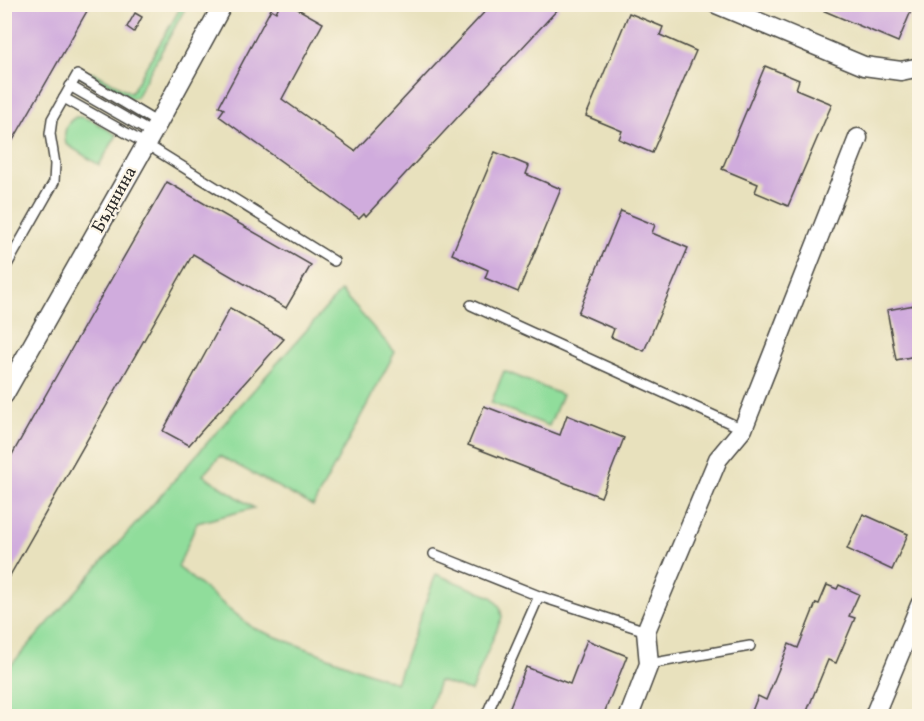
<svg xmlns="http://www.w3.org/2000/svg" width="924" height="721" viewBox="0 0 924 721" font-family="Vollkorn,serif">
  <rect width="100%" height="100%" fill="#fcf5e5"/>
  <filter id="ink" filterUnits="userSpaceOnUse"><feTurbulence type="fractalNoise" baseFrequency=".0167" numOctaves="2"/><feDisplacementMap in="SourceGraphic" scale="12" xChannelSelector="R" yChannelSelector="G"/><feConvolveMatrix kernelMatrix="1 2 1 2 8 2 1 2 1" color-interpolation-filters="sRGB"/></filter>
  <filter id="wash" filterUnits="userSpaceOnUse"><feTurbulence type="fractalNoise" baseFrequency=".008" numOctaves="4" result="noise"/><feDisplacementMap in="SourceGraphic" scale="24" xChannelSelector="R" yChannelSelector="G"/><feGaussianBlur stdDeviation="1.35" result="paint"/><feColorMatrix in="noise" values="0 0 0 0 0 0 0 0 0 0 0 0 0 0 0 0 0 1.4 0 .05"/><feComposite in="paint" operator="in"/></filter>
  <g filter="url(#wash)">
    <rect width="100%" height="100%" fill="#e8e1bd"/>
    <!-- green -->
    <g fill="#90dd9b" stroke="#5e8463" stroke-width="1.5">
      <path d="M 182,5 L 187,5 L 136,97 L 130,98 L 126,96 L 91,74 L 91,72 L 93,72 L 131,93 Z"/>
      <path d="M 76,117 C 90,116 105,129 117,135 L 99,165 L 66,144 C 63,132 65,123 76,117 Z"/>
      <path d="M 341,291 L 395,352 L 313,506 L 220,456 L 203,475 L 254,508 L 197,523 L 178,567 L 253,628 L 396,683 L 436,574 L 492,597 L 500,607 L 502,617 L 471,691 L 439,681 L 427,716 L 5,716 L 5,672 Z"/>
      <path d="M 504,371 L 562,395 L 549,426 L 491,403 Z"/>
    </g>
    <g id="blocks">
      <!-- building -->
      <g fill="#d0acdd">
        <path d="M 4,4 L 91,4 L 4,156 Z"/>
        <path d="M 280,4 L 289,4 L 323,23 L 282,99 L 355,151 L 492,4 L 555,4 L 559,8 L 366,216 L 364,213 L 359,218 L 219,116 L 224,109 L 219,106 L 271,9 L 276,12 Z"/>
        <path d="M 808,4 L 914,4 L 898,42 Z"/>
        <path d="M 135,13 L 142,17 L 134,32 L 127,27 Z"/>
        <path d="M 629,13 L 663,27 L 660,35 L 696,51 L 652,153 L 619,139 L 622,131 L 586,116 Z"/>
        <path d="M 765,66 L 799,80 L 796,89 L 832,104 L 788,206 L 755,192 L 758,184 L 722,169 Z"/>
        <path d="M 495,152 L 529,166 L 526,174 L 561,189 L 518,292 L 485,278 L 488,270 L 452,254 Z"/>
        <path d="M 167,182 L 311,265 L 286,308 L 193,254 L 4,586 L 4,469 L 90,316 Z"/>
        <path d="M 621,211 L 655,225 L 652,233 L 688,248 L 644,351 L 611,337 L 614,329 L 578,313 Z"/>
        <path d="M 920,304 L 920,355 L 896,360 L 887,310 Z"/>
        <path d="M 230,308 L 284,339 L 189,445 L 163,431 Z"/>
        <path d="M 484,406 L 560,435 L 567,415 L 624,438 L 601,497 L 468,445 Z"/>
        <path d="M 863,514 L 908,534 L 892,570 L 847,549 Z"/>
        <path d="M 827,585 L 837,589 L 839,585 L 859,594 L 849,616 L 855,618 L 836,663 L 828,660 L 805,716 L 795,712 L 793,716 L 750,716 L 758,696 L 766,700 L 789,644 L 798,648 L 816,603 L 819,604 Z"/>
        <path d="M 587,640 L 627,656 L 603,716 L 514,716 L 507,714 L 526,667 L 570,684 Z"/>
      </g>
    </g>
  </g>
  <g filter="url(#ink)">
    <use href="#blocks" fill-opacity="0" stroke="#474641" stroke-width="1.5"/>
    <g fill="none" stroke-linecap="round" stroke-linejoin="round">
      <!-- lane casing -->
      <g stroke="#474641" stroke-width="12">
        <g id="lane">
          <path d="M 70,86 L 152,133"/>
          <path d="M 64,98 L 146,144 L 334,261"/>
          <path d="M 4,270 L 54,182 L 55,164 L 50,134 L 52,119 L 77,75 L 158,123"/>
          <path d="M 471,305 L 743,429"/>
          <path d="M 434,554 L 539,596 L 646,631"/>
          <path d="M 649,664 L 750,646"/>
          <path d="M 486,716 L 539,596"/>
        </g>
      </g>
      <!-- street casing -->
      <g stroke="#474641" stroke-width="21">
        <g id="street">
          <path d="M 716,4 L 864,66 L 901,71 L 920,67"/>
          <path d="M 4,395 L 158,123 L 223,4"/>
          <path d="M 629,716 L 649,664 L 646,631 L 718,459 L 743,429 L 858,138"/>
          <path d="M 874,716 L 920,605"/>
        </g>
      </g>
      <!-- lane -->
      <use href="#lane" stroke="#fff" stroke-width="9"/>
      <!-- street -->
      <use href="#street" stroke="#fff" stroke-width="18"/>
    </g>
  </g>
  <g text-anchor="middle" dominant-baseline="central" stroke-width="4.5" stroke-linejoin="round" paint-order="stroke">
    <!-- street labels -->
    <g font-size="18" fill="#2b2b2b" stroke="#fcf5e5">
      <text transform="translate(115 200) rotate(-61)">Бъднина</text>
    </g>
  </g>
  <!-- margin -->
  <rect width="924" height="721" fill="none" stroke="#fcf5e5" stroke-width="24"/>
</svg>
